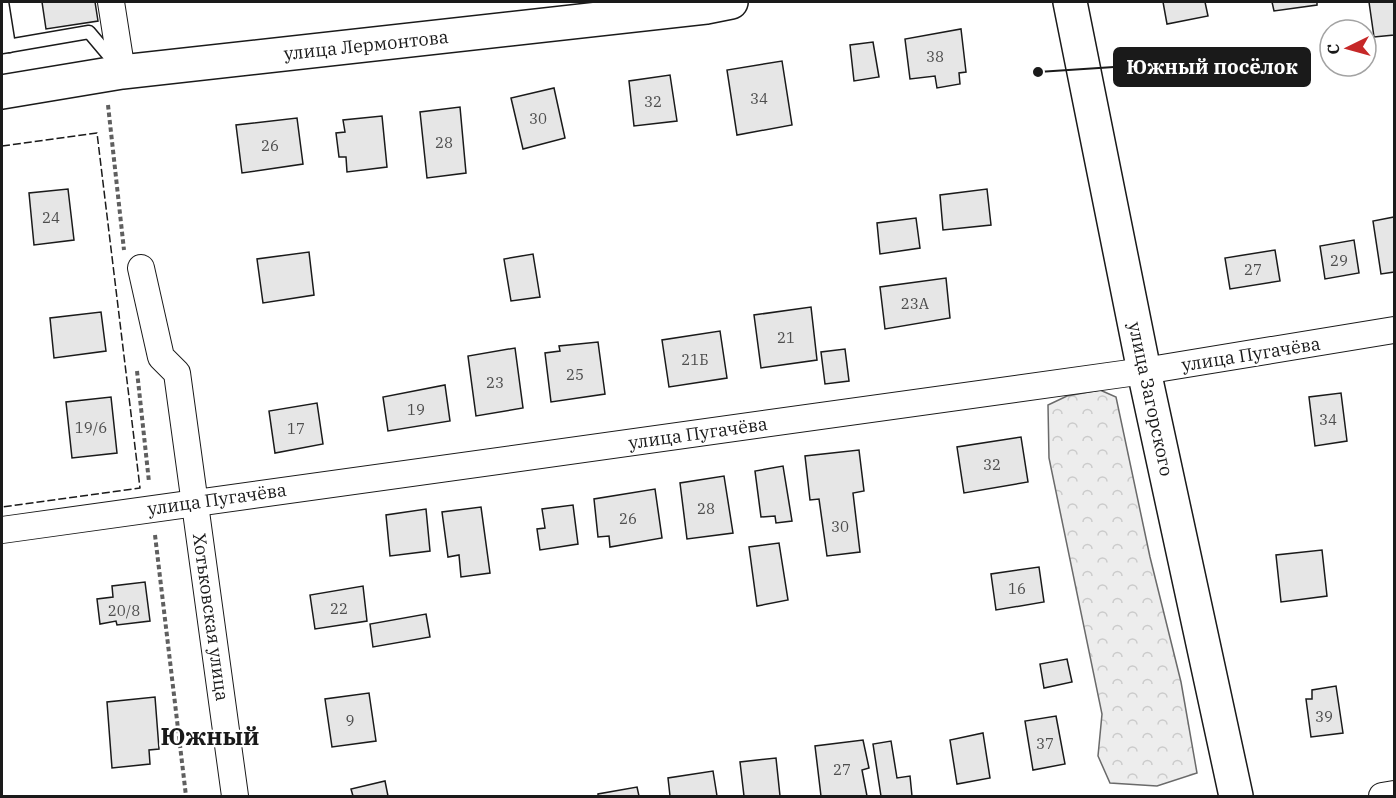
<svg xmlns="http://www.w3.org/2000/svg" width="1396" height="798" viewBox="0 0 1396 798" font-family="'IBM Plex Serif',serif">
  <defs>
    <pattern id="forest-crowns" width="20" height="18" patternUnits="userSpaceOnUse" patternTransform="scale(1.5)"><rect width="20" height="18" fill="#ededed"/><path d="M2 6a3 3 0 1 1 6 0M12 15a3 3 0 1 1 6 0" fill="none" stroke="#cbcbcb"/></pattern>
  </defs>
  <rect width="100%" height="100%" fill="#fff"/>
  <!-- forest -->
  <path fill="url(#forest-crowns)" stroke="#6a6a6a" stroke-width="1.5" d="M 1100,390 L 1116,397 L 1150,557 L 1181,682 L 1197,773 L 1157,786 L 1110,783 L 1098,756 L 1102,714 L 1049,458 L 1048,405 L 1067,396 Z"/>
  <!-- building -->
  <g fill="#e6e6e6" stroke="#1a1a1a" stroke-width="1.5">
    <path d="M 42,2 L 95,2 L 98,21 L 46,29 Z"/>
    <path d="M 1163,2 L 1205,2 L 1208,16 L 1167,24 Z"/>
    <path d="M 1272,2 L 1317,2 L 1317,5 L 1274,11 Z"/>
    <path d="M 1369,2 L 1394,2 L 1394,35 L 1374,37 Z"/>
    <path d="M 961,29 L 966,72 L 959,73 L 960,84 L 937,88 L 935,76 L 910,79 L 905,39 Z"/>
    <path d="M 873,42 L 879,77 L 854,81 L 850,45 Z"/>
    <path d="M 782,61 L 792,125 L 737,135 L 727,70 Z"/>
    <path d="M 670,75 L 677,121 L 634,126 L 629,81 Z"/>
    <path d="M 554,88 L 565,138 L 523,149 L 511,98 Z"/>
    <path d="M 460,107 L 466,173 L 427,178 L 420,112 Z"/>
    <path d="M 382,116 L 387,167 L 347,172 L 346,157 L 339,157 L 336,133 L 345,132 L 343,120 Z"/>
    <path d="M 297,118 L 303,164 L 242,173 L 236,125 Z"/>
    <path d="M 68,189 L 74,240 L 34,245 L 29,193 Z"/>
    <path d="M 987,189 L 991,225 L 943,230 L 940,195 Z"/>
    <path d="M 1394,217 L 1394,272 L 1381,274 L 1373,221 Z"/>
    <path d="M 916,218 L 920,248 L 880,254 L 877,223 Z"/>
    <path d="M 1354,240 L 1359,273 L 1325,279 L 1320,246 Z"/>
    <path d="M 1275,250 L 1280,281 L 1230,289 L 1225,258 Z"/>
    <path d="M 309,252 L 314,295 L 263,303 L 257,259 Z"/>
    <path d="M 533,254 L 540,297 L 511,301 L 504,259 Z"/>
    <path d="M 946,278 L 950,318 L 885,329 L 880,287 Z"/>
    <path d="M 811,307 L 817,360 L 761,368 L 754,315 Z"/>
    <path d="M 101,312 L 106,351 L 54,358 L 50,318 Z"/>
    <path d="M 720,331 L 727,378 L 669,387 L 662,340 Z"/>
    <path d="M 598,342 L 605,394 L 551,402 L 545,353 L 560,351 L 559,346 Z"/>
    <path d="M 515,348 L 523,408 L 476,416 L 468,356 Z"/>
    <path d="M 845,349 L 849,381 L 825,384 L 821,352 Z"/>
    <path d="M 445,385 L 450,421 L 388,431 L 383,397 Z"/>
    <path d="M 1341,393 L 1347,441 L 1315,446 L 1309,397 Z"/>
    <path d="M 111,397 L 117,453 L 72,458 L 66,402 Z"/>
    <path d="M 317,403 L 323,444 L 275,453 L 269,411 Z"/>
    <path d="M 1021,437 L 1028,482 L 964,493 L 957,447 Z"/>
    <path d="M 859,450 L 864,491 L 853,493 L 860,552 L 827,556 L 819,499 L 810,500 L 805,456 Z"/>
    <path d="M 783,466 L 792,521 L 776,523 L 775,516 L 761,517 L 755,471 Z"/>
    <path d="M 724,476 L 733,533 L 687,539 L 680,483 Z"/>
    <path d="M 655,489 L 662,538 L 610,547 L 609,536 L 598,537 L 594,499 Z"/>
    <path d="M 573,505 L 578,544 L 540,550 L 537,529 L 545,528 L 542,509 Z"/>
    <path d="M 481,507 L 490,573 L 461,577 L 459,555 L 448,557 L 442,512 Z"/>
    <path d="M 426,509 L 430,551 L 390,556 L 386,515 Z"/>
    <path d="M 779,543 L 788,600 L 757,606 L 749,547 Z"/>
    <path d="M 1322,550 L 1327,596 L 1281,602 L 1276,555 Z"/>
    <path d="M 1039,567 L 1044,602 L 996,610 L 991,574 Z"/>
    <path d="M 145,582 L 150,621 L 117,625 L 116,621 L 100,624 L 97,599 L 113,597 L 112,586 Z"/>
    <path d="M 363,586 L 367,621 L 315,629 L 310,595 Z"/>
    <path d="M 426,614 L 430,637 L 373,647 L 370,624 Z"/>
    <path d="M 1067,659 L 1072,682 L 1044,688 L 1040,664 Z"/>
    <path d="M 1336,686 L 1343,733 L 1311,737 L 1306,699 L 1312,699 L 1312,690 Z"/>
    <path d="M 369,693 L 376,741 L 332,747 L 325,699 Z"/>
    <path d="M 155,697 L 159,749 L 149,750 L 150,764 L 112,768 L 107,702 Z"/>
    <path d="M 1056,716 L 1065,764 L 1033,770 L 1025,721 Z"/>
    <path d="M 983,733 L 990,778 L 957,784 L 950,740 Z"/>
    <path d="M 863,740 L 869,768 L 862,770 L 867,796 L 821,796 L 815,746 Z"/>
    <path d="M 891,741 L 897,778 L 910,776 L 912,796 L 881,796 L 873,744 Z"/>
    <path d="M 776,758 L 780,796 L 744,796 L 740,762 Z"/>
    <path d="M 713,771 L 717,796 L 670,796 L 668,778 Z"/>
    <path d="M 385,781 L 388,796 L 353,796 L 351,789 Z"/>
    <path d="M 637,787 L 639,796 L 598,796 L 598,794 Z"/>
  </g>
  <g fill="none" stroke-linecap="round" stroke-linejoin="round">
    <!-- lane casing -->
    <g stroke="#1a1a1a" stroke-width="15">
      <g id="lane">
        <path d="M 2,2 L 9,46"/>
        <path d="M 2,47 L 89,32 L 116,64"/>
      </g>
    </g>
    <!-- street casing -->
    <g stroke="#1a1a1a" stroke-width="28">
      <g id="street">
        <path d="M 111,2 L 122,72"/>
        <path d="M 141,268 L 161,357 L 177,373 L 235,796"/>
        <path d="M 2,530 L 1144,371 L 1394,330"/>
        <path d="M 1382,796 L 1394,794"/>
      </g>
    </g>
    <!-- secondary casing -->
    <g stroke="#1a1a1a" stroke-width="36">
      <g id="secondary">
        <path d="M 1070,2 L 1144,371 L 1236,796"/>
        <path d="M 2,92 L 122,72 L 706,7 L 731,2"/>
      </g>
    </g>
    <!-- path -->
    <g stroke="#5f5f5f" stroke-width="4" stroke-dasharray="4.5 3" stroke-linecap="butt">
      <path d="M 108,105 L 124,250"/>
      <path d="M 137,371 L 149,482"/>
      <path d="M 155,535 L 186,796"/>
    </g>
    <!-- lane -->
    <use href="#lane" stroke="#fff" stroke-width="12"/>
    <!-- street -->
    <use href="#street" stroke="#fff" stroke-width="26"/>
    <!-- secondary -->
    <use href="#secondary" stroke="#fff" stroke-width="33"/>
    <!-- fence -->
    <path stroke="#1a1a1a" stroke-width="1.5" stroke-dasharray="8 3" stroke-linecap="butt" d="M 2,146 L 97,133 L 140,488 L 2,507"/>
  </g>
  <g text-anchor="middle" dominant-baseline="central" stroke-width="4.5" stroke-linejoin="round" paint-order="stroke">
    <!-- number labels -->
    <g font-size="15" fill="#4d4d4d">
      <text x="935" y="56">38</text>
      <text x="759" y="98">34</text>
      <text x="653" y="101">32</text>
      <text x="538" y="118">30</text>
      <text x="444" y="142">28</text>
      <text x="270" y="145">26</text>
      <text x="51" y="217">24</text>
      <text x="1339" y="260">29</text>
      <text x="1253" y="269">27</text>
      <text x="915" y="303">23А</text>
      <text x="786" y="337">21</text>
      <text x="695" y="359">21Б</text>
      <text x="575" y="374">25</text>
      <text x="495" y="382">23</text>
      <text x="416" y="409">19</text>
      <text x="1328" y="419">34</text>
      <text x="91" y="427">19/6</text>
      <text x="296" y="428">17</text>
      <text x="992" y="464">32</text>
      <text x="706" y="508">28</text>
      <text x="628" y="518">26</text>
      <text x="840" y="526">30</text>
      <text x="1017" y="588">16</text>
      <text x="339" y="608">22</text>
      <text x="124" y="610">20/8</text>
      <text x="1324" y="716">39</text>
      <text x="350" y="720">9</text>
      <text x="1045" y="743">37</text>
      <text x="842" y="769">27</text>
    </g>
    <!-- street labels -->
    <g font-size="18" fill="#1a1a1a" stroke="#fff">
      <text transform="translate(366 45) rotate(-6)">улица Лермонтова</text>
      <text transform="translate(1251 354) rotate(-9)">улица Пугачёва</text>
      <text transform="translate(1151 399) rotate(78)">улица Загорского</text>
      <text transform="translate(698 433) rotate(-8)">улица Пугачёва</text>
      <text transform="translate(217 499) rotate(-8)">улица Пугачёва</text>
      <text transform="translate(211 617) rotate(82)">Хотьковская улица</text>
    </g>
    <!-- district labels -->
    <g font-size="24" font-weight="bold" fill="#1a1a1a" stroke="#fff">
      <text x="210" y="736">Южный</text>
    </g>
  </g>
  <!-- callouts -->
  <path fill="none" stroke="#1a1a1a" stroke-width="2" d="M1038 72L1114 67"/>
  <circle fill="#1a1a1a" stroke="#fff" stroke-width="2" cx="1038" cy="72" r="6"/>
  <rect fill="#1a1a1a" stroke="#1a1a1a" stroke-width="2" x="1114" y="48" width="196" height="38" rx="6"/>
  <g font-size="20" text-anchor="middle" font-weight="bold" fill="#fff">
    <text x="1212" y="74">Южный посёлок</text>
  </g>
  <!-- border -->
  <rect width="1396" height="798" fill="none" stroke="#1a1a1a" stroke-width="6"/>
  <!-- north arrow -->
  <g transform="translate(1348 48) rotate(265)"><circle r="28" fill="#ffffff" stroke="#a3a3a3" stroke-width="1.5"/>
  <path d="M0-4.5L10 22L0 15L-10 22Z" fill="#c62828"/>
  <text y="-9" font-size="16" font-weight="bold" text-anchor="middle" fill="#1a1a1a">С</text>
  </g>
</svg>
